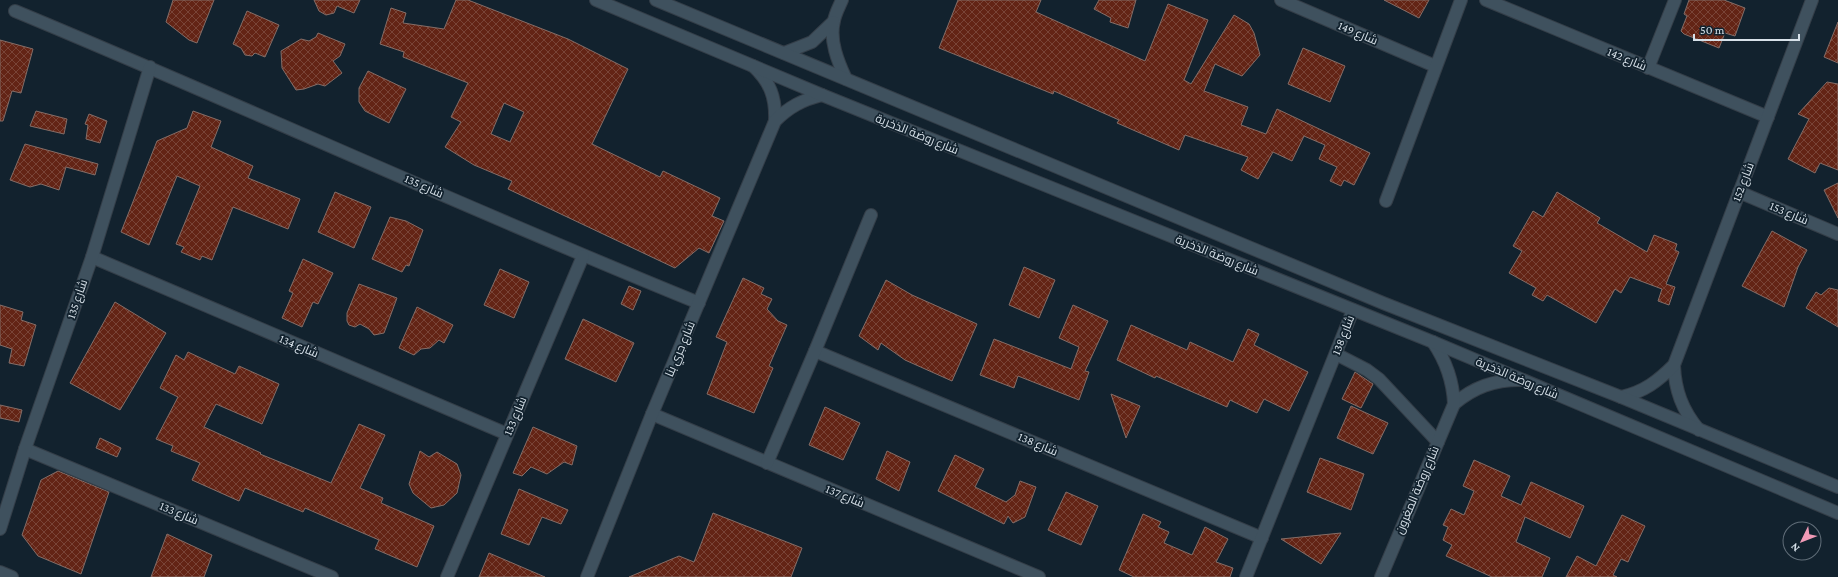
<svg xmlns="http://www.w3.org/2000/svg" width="1838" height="577" viewBox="0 0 1838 577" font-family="'Crimson Pro',Cairo,serif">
  <defs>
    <pattern id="building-cross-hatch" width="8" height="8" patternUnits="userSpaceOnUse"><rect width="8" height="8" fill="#632415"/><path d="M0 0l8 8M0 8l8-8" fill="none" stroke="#794437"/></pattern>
  </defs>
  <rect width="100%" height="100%" fill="#12222e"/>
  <!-- building -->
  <g fill="url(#building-cross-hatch)" stroke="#846d67" fill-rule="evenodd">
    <path d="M 173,0 L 214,0 L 197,43 L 189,40 L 166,22 Z"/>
    <path d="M 314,0 L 360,0 L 354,13 L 337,6 L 334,13 L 326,15 L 319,11 Z"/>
    <path d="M 456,0 L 468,0 L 568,39 L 628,69 L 592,144 L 660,177 L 663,171 L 720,198 L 712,216 L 724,221 L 709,253 L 699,248 L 675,268 L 508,189 L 512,181 L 474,165 L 445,147 L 461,122 L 451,117 L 468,83 L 403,57 L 404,52 L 380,44 L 391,8 L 406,13 L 403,23 L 444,29 ZM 504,103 L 524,112 L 510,142 L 491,134 Z"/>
    <path d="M 958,0 L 1041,0 L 1036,12 L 1145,61 L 1168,4 L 1208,20 L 1184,80 L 1191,84 L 1234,15 L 1249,24 L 1254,33 L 1260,55 L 1242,76 L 1215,64 L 1204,91 L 1248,107 L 1241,125 L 1266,134 L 1277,109 L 1370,153 L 1354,185 L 1344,180 L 1341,186 L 1330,181 L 1337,167 L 1319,159 L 1325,145 L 1304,136 L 1292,161 L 1273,152 L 1258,179 L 1241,170 L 1248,157 L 1185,135 L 1179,150 L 1117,123 L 1119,120 L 1054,91 L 1053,94 L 939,48 Z"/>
    <path d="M 1099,0 L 1136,0 L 1128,28 L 1110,22 L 1111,18 L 1094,9 Z"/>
    <path d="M 1384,0 L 1429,0 L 1419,18 Z"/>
    <path d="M 1689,0 L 1724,0 L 1745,8 L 1735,36 L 1725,33 L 1719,48 L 1684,34 L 1681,31 L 1687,16 L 1684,14 Z"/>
    <path d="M 247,11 L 279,25 L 265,57 L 255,53 L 252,56 L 245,55 L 241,48 L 233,44 Z"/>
    <path d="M 1838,22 L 1838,63 L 1824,57 Z"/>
    <path d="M 318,33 L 345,44 L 340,56 L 333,61 L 342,73 L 325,86 L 318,84 L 304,89 L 296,90 L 282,68 L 281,51 L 301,39 L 309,41 L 316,37 Z"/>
    <path d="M 0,40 L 33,49 L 21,93 L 12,91 L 3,121 L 0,121 Z"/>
    <path d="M 1303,48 L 1345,66 L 1330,102 L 1288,84 Z"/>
    <path d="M 368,71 L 406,89 L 389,123 L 365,111 L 359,102 L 359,88 Z"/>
    <path d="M 1827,82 L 1838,84 L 1838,170 L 1820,163 L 1815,173 L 1788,159 L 1809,119 L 1798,114 Z"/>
    <path d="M 36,111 L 67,119 L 64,134 L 30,126 Z"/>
    <path d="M 193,111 L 221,121 L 211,147 L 253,166 L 248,178 L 300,199 L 288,229 L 233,207 L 212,260 L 202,256 L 200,260 L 181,252 L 184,247 L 176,244 L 200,186 L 177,176 L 149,245 L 121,232 L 157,141 L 187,128 Z"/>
    <path d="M 89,114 L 107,121 L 100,143 L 86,139 L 88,125 L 85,124 Z"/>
    <path d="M 25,144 L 98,164 L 95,175 L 66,167 L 59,190 L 41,184 L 30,187 L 10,180 Z"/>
    <path d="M 1838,183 L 1838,218 L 1824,190 Z"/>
    <path d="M 335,192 L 371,207 L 354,248 L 318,232 Z"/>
    <path d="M 1557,192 L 1600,218 L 1597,223 L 1647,252 L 1654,235 L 1677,244 L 1675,250 L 1679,252 L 1666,284 L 1675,287 L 1669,305 L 1658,301 L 1662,289 L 1630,277 L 1621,293 L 1615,289 L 1596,323 L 1547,295 L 1543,301 L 1532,295 L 1536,288 L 1509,273 L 1522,251 L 1513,246 L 1533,211 L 1543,217 Z"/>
    <path d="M 390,217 L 406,221 L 423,230 L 409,266 L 406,265 L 402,272 L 372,259 Z"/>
    <path d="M 1772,231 L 1807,250 L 1798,267 L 1784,307 L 1742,286 Z"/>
    <path d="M 303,259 L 333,273 L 318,304 L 313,302 L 302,327 L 282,318 L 293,293 L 289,291 Z"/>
    <path d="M 1024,267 L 1055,280 L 1039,318 L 1009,305 Z"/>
    <path d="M 500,269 L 529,282 L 514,318 L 484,305 Z"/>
    <path d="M 743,278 L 764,288 L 761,294 L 772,299 L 767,309 L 778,321 L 787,325 L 769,366 L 773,368 L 754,413 L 707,394 L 727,342 L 716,337 Z"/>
    <path d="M 886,280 L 912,295 L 977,324 L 952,381 L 905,360 L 881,343 L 878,350 L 859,336 Z"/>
    <path d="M 359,284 L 397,298 L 384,333 L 374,335 L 369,329 L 360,324 L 355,327 L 349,325 L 347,321 L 347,313 Z"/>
    <path d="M 629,286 L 641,291 L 633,310 L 621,304 Z"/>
    <path d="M 1829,288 L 1838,290 L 1838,327 L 1806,308 L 1816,292 L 1821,295 Z"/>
    <path d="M 115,302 L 166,333 L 120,410 L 70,383 Z"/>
    <path d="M 0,305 L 23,312 L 21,320 L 36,325 L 24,366 L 9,363 L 12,349 L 0,345 Z"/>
    <path d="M 1073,305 L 1108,321 L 1085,371 L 1089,372 L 1079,400 L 1018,376 L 1014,388 L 980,375 L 994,339 L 1071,369 L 1079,347 L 1059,338 Z"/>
    <path d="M 417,307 L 453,325 L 444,343 L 439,340 L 430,348 L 421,349 L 414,355 L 399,348 Z"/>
    <path d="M 583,319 L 634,343 L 616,382 L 565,359 Z"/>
    <path d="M 1131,325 L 1187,350 L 1190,342 L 1233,362 L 1248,329 L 1259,334 L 1254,345 L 1308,372 L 1289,411 L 1264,399 L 1257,413 L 1230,400 L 1227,407 L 1156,376 L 1155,378 L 1117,360 Z"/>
    <path d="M 188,352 L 235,374 L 239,366 L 279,384 L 262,424 L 216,404 L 204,427 L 261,453 L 260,454 L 331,483 L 359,424 L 385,435 L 360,488 L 383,498 L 381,503 L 434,526 L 417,567 L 375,549 L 379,540 L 305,508 L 303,512 L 245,488 L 239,501 L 192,480 L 200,463 L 171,451 L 173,446 L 156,439 L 178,397 L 160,388 L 176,355 L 184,360 Z"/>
    <path d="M 1355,372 L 1373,384 L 1361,408 L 1342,399 Z"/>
    <path d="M 1111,394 L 1140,406 L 1126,438 Z"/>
    <path d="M 0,405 L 22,410 L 19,422 L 0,418 Z"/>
    <path d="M 1351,406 L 1388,423 L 1373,454 L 1337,438 Z"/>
    <path d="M 825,407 L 860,423 L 843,460 L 809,445 Z"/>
    <path d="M 533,427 L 577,446 L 572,465 L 564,462 L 547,474 L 531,467 L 522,476 L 513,473 Z"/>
    <path d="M 100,438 L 121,448 L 117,457 L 96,448 Z"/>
    <path d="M 420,451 L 429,457 L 437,452 L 457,464 L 461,475 L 457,493 L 444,505 L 431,508 L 413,493 L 409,484 Z"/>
    <path d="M 887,451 L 910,462 L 899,491 L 876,479 Z"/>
    <path d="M 955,455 L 984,469 L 975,487 L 1006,502 L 1015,495 L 1020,481 L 1036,487 L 1025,517 L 1013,523 L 1008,516 L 1004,524 L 938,491 Z"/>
    <path d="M 1320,458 L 1364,474 L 1351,510 L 1307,492 Z"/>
    <path d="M 1474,460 L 1510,476 L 1501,496 L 1521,505 L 1531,482 L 1584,506 L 1570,538 L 1525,517 L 1516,542 L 1550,558 L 1542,577 L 1492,577 L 1446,556 L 1452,545 L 1443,540 L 1448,527 L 1443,525 L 1451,509 L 1464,515 L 1474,491 L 1463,486 Z"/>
    <path d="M 58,471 L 109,492 L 81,574 L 38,556 L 22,535 L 41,480 Z"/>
    <path d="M 519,489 L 568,510 L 561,524 L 542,517 L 529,545 L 501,534 Z"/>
    <path d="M 1066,492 L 1098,506 L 1081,545 L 1048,530 Z"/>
    <path d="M 713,513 L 802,548 L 791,577 L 629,577 L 679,556 L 694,562 Z"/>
    <path d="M 1143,514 L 1161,522 L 1158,527 L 1169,532 L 1164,543 L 1192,555 L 1205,527 L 1228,539 L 1216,562 L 1233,568 L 1230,577 L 1134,577 L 1119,570 Z"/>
    <path d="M 1622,515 L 1645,526 L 1628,562 L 1621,559 L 1613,575 L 1617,577 L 1566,577 L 1577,556 L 1596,566 Z"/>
    <path d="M 1341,533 L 1321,564 L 1281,539 Z"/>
    <path d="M 167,534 L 212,555 L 204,577 L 151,577 Z"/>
    <path d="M 489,553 L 545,577 L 479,577 Z"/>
  </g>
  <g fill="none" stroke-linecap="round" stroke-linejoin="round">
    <!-- minor casing -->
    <g stroke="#343e48" stroke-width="14">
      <g id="minor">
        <path d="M 842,0 C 839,7 835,14 834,21 C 829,40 838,62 846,79"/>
        <path d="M 1281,0 L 1435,66"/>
        <path d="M 1486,0 L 1768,117"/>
        <path d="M 15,11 C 244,106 469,210 699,303"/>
        <path d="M 784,53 L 812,42 L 833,22"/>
        <path d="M 753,66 C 770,82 776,97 775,121"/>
        <path d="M 1648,68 L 1675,0"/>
        <path d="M 1739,192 L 1838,234"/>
        <path d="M 1386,201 L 1461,0"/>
        <path d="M 92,257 L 507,434"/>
        <path d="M 815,351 L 1262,538"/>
        <path d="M 1336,354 L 1367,370 L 1379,379 L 1438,442"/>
        <path d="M 1674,365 C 1675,390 1682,410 1699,430"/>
        <path d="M 1621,397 C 1644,392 1658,381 1674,365 L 1812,0"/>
        <path d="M 1454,404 C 1474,387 1494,380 1520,380"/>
        <path d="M 652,414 L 1039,577"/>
        <path d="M 25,449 L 332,577"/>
        <path d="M 767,463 L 815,351 L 871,215"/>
        <path d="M 0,529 L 25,449 L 92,257 L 150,67"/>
        <path d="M 0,572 L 12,577"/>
        <path d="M 447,577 L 583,256"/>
        <path d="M 587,577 L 652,414 L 775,121 C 789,107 802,100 822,95"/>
        <path d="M 1246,577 L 1353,310"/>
        <path d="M 1381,577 L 1454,404 C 1453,380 1446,361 1433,342"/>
      </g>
    </g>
    <!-- tertiary casing -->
    <g stroke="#343e48" stroke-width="14">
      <g id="tertiary">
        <path d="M 596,0 L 822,95 L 1433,342 L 1838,513"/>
        <path d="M 656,0 L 1383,303 L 1621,397 L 1838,487"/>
      </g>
    </g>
    <!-- minor -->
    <use href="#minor" stroke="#3f515e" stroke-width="12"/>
    <!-- tertiary -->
    <use href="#tertiary" stroke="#3f515e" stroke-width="12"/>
  </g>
  <g text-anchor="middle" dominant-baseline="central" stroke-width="3.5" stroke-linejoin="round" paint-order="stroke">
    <!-- street labels -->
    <g font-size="12" fill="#d7e1e9" stroke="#12222e">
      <text transform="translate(1358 33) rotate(23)">شارع 149</text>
      <text transform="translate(1627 59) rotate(23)">شارع 142</text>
      <text transform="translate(917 134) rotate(22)">شارع روضة الذخرية</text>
      <text transform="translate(1743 182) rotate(-69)">شارع 152</text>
      <text transform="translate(424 186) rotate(24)">شارع 135</text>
      <text transform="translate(1789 213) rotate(23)">شارع 153</text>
      <text transform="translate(1217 255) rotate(22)">شارع روضة الذخرية</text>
      <text transform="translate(77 299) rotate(-71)">شارع 135</text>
      <text transform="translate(1343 335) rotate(-68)">شارع 138</text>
      <text transform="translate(299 346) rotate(23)">شارع 134</text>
      <text transform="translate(680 349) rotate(-67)">شارع جري بنا</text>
      <text transform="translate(1517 378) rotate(23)">شارع روضة الذخرية</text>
      <text transform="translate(515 416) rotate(-67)">شارع 133</text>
      <text transform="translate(1038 444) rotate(23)">شارع 138</text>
      <text transform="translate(1417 490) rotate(-67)">شارع روضة المغرون</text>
      <text transform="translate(845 496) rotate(23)">شارع 137</text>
      <text transform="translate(179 513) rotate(23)">شارع 133</text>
    </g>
  </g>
  <!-- north arrow -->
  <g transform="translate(1802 541) rotate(227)"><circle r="19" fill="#12222e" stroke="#616e79"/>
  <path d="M0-3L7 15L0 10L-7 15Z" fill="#f09ab6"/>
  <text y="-6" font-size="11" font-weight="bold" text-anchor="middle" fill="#d7e1e9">N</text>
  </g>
  <!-- scale -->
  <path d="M1694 34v6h105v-6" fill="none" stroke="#d7e1e9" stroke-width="2"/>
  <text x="1700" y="34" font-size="12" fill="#d7e1e9" stroke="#12222e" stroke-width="3" paint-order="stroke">50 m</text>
</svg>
